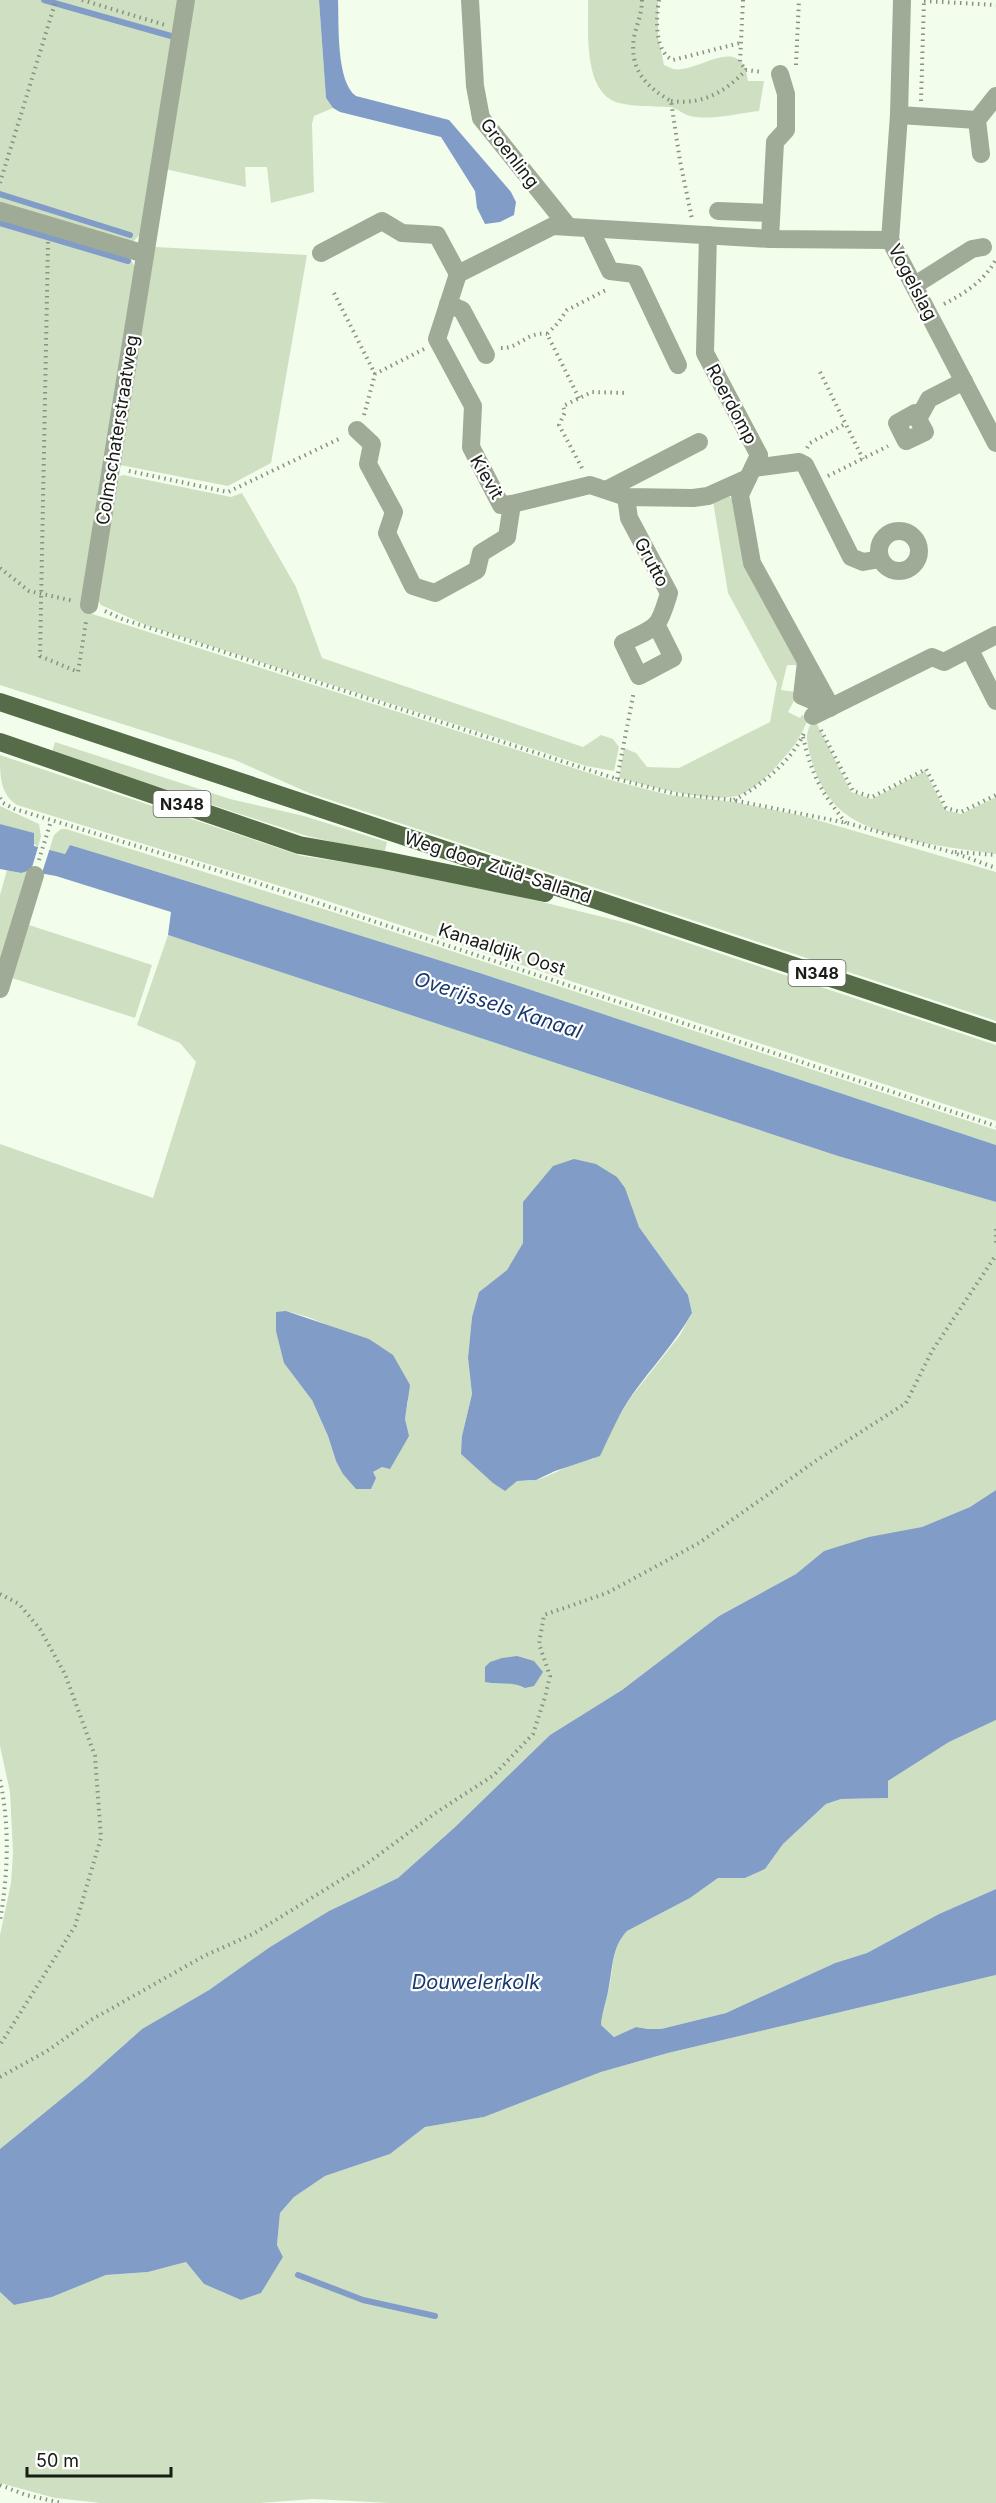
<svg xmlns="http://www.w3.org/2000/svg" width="996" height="2503" viewBox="0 0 996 2503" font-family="Inter,sans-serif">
  <rect width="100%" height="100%" fill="#f3fdec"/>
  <!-- green -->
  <g fill="#cee0c1" fill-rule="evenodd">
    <path d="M 0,0 L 180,0 L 143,231 L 133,242 L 0,203 Z"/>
    <path d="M 192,0 L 319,0 L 326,98 L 333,108 L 314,116 L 312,124 L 314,192 L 271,203 L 267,167 L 245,167 L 246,187 L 165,169 Z"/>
    <path d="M 588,0 L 658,0 L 658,37 L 664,65 C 667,66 670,68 673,69 C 698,74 742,31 748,81 L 764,81 L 759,111 C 737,113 712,121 690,116 C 683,114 677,108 669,107 C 653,106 636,107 619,103 C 582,93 589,29 588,0 Z"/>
    <path d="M 0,218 L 130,258 L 135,267 L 83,611 L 614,781 L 669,795 L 735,802 L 803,816 L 996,872 L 996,1021 L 309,793 L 235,760 L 0,685 Z"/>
    <path d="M 155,247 L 307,255 L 271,463 L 228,486 L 120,465 Z"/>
    <path d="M 123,475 L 231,497 L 242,493 L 296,587 L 322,658 L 583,747 L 601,735 L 613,739 L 619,747 L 614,771 L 586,766 L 148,626 L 101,605 L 96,598 L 115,478 Z"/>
    <path d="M 728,495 L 736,503 L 800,665 L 787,665 L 781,690 L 796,692 L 795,699 L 788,712 L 800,718 L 802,715 L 808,718 C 802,736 794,747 781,761 C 771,773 757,787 742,794 C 717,806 646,785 619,778 L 624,748 L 636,753 L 647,767 L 679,768 L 770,722 L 777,683 L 728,593 L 713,501 Z"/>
    <path d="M 815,720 L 851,792 L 872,799 L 925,771 L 945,810 L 961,814 L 996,797 L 996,854 C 953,848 877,840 843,812 C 827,799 816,778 811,758 C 807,745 803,730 815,720 Z"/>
    <path d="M 55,742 L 230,799 L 304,816 L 387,842 L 384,854 L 307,836 L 52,752 Z"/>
    <path d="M 0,755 L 302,856 L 392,869 L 510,894 L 631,924 L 996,1045 L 996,1121 L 312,896 L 17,805 C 0,794 0,776 0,755 Z"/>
    <path d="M 0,806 L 39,824 L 41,836 L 38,847 L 13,828 L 0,824 Z"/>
    <path d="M 61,829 L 66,829 L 333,912 L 996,1130 L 996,1145 L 483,974 L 113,858 L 70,845 L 65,854 L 49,851 L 54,835 Z"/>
    <path d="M 7,870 L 20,873 L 28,871 L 0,963 L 0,895 Z"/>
    <path d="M 29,925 L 152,965 L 135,1018 L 12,978 Z"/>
    <path d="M 168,935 L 838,1156 L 996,1202 L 996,1490 L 970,1507 L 922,1527 L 824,1551 L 796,1574 L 719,1616 L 622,1690 L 550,1735 L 454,1828 L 398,1878 L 329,1911 L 270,1947 L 209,1990 L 142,2029 L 87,2078 L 0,2149 L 0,1935 L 11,1883 L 13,1853 L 10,1792 L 0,1746 L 0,1144 L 153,1198 L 196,1062 L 180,1043 L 137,1025 ZM 523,1202 L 635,1217 L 639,1227 L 688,1295 L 692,1313 L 680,1335 L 631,1397 L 593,1459 C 571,1461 554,1476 535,1480 C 511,1485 479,1470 462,1454 L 462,1436 L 472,1394 L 468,1358 L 472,1317 L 479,1292 L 507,1270 L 523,1243 ZM 286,1311 L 308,1317 L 336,1329 L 408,1401 L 405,1419 L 408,1436 L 382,1467 L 373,1472 L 336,1461 L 328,1436 L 312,1400 Z"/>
    <path d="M 996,1720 L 996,1889 L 939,1914 L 867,1953 L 835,1963 L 726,2013 L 661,2029 L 648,2029 L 636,2027 L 614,2037 L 601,2025 C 602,2011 606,2001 609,1988 C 614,1967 611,1948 627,1931 L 690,1898 L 718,1878 L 745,1878 L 765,1869 L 783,1844 L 826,1804 L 841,1799 L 887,1798 L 888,1781 L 949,1742 Z"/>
    <path d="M 996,1975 L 996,2503 L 389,2503 L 313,2499 L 260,2503 L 101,2503 L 55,2498 L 0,2483 L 0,2292 L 14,2305 L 52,2297 L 106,2275 L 148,2272 L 186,2262 L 204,2284 L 241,2300 L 261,2293 L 283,2257 L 277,2245 L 280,2213 L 294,2197 L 325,2176 L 390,2154 L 425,2127 L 484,2117 L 601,2072 L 668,2053 Z"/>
  </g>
  <!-- water -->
  <g fill="#809cc7">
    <path d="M 319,0 L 338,0 C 339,24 336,82 356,96 L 449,120 L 511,192 L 516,202 L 514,215 L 500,222 L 485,224 L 477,208 L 475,191 L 441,137 L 340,112 L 333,108 L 326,98 Z"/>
    <path d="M 0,824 L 34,833 L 34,846 L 65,854 L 70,845 L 113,858 L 483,974 L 996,1145 L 996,1202 L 838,1156 L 168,935 L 171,912 L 56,876 L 28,871 L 21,873 L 0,869 Z"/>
    <path d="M 574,1159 L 596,1164 L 617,1177 L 625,1188 L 639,1227 L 688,1295 L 692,1313 C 675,1343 652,1367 632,1395 C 619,1414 610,1435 600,1456 L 555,1471 L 536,1480 L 517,1481 L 505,1491 L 493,1483 L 461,1454 L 462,1436 L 472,1394 L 468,1358 L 472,1317 L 479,1292 L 507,1270 L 523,1243 L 523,1202 L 553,1166 Z"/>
    <path d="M 286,1311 L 369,1339 L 393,1355 L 410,1385 L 405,1419 L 409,1436 L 390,1469 L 382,1467 L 373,1472 L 376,1478 L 371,1489 L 356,1489 L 343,1474 L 336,1461 L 328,1436 L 312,1400 L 284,1363 L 276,1331 L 276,1312 Z"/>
    <path d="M 996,1490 L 996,1720 L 949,1742 L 888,1781 L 888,1798 L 841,1799 L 826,1804 L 783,1844 L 765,1869 L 745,1878 L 718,1878 L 690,1898 L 627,1931 C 612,1947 613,1966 609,1986 C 607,2000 602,2011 601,2025 L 614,2037 L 636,2027 L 648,2029 L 661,2029 L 726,2013 L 835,1963 L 867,1953 L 939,1914 L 996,1889 L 996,1975 L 668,2053 L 601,2072 L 484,2117 L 425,2127 L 390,2154 L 325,2176 L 294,2197 L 280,2213 L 277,2245 L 283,2257 L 261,2293 L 241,2300 L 204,2284 L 186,2262 L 148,2272 L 106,2275 L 52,2297 L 14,2305 L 0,2292 L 0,2149 L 87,2078 L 142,2029 L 209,1990 L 270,1947 L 329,1911 L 398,1878 L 454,1828 L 550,1735 L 622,1690 L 719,1616 L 796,1574 L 824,1551 L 869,1537 L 922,1527 L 970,1507 Z"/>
    <path d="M 517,1656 L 534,1661 L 543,1672 L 534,1686 L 525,1688 C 512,1681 500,1685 485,1682 L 485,1667 L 490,1662 L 502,1658 Z"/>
  </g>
  <!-- pier -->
  <path fill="#f3fdec" d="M 39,844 L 50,848 L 41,876 L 30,874 Z"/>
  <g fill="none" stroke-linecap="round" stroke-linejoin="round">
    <!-- stream -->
    <g stroke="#809cc7" stroke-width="6">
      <path d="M 44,0 L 171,36"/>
      <path d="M 0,194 L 130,235"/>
      <path d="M 0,223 L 128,261"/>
      <path d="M 298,2275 L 363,2300 L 435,2316"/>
    </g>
    <!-- path -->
    <g stroke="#899084" stroke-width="4" stroke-dasharray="1.5 4.5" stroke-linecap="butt">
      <path d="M 82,0 L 165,25"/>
      <path d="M 642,0 C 642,13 637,24 634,37 C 629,69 646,87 671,101 L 680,161 L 692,219"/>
      <path d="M 659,0 C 656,17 654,52 673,60 L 740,43"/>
      <path d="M 743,0 L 740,62 L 746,70"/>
      <path d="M 924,1 L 996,5"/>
      <path d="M 796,65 L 799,0"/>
      <path d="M 671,101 C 703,105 725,92 746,70 L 762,72"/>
      <path d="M 921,101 L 924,0"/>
      <path d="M 0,183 L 56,0"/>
      <path d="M 48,242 L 40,656 L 78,672 L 86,622"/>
      <path d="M 334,293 L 375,374"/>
      <path d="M 944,304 C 965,293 983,282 995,261"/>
      <path d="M 501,348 C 519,349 527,331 547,334"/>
      <path d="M 820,372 L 863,459"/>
      <path d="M 579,398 L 547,334 L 558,323 L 567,310 L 608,289"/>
      <path d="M 364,415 L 375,374 L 424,349"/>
      <path d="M 807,448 L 810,443 L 845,424"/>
      <path d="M 582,468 L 559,425 L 565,412 L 563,406 L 592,392 L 627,393"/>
      <path d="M 129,471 L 228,492 L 341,438"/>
      <path d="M 828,476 L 888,446"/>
      <path d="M 0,568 L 29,591 L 74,601"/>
      <path d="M 105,611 L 122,619 L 617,779 L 676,794 L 733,800 L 847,823 L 951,852 L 996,868"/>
      <path d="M 821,730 L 853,791 L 872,797 L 926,769 L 946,808 L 961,812 L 996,795"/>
      <path d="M 803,737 C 812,776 821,792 846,823"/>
      <path d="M 617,779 L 634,691"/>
      <path d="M 0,798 L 3,803 L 15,809 L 242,878 L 996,1126"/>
      <path d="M 734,800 C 761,786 793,760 805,731"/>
      <path d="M 955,852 L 996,855"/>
      <path d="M 39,860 L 51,821"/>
      <path d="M 996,1229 L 996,1243"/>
      <path d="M 0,1594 L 19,1604 L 40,1629 L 65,1674 L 95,1756 L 101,1838 L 75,1926 L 0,2045"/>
      <path d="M 0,1780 C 10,1827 8,1874 0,1921"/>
      <path d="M 0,2077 L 47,2051 L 91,2020 L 204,1956 L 253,1934 L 365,1865 L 434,1814 L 494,1775 L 533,1734 L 545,1697 L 550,1676 L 539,1644 L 544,1615 L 607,1593 L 699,1543 L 817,1460 L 906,1403 L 932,1351 L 996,1255"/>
      <path d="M 0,2485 L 26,2495 L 62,2503"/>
    </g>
    <!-- minor -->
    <g stroke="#9fab97" stroke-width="18">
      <path d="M 470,0 L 475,86 L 481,118 L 567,225"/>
      <path d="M 902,0 L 899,115 L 890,240 L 996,443"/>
      <path d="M 899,115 L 977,120"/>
      <path d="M 981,154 L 977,120 L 996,96"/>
      <path d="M 0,211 L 145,254"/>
      <path d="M 718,211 L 771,213"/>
      <path d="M 590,229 L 610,271 L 635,274 L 678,365"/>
      <path d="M 708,235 L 705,353 L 759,455 L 740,495 L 752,563 L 831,707"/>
      <path d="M 770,239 L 775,142 L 786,130 L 786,94 L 780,74"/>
      <path d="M 321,253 L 382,221 L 402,233 L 437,235 L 458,274"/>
      <path d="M 915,285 L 972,249 L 983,247"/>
      <path d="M 448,304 L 462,310 L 486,355"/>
      <path d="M 918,419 L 915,413 L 897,423 L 906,441 L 925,432 L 918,419 L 929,399 L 964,381"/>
      <path d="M 357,430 L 372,444 L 368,464 L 394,512 L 387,533 L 413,586 L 435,593 L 477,570 L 481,553 L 507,537 L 512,504 L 501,505 L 471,447 L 473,406 L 437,339 L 458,274 L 553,226 L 770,239 L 890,240"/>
      <path d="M 753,468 L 799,462 L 805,465 L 851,557 L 863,562 L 880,559"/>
      <path d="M 608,489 L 699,442"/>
      <path d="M 626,497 L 629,518 L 669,593 C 658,631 657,626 623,643 L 639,676 L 673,658 L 657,626"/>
      <path d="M 512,504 L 590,485 L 626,497 L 693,498 L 708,496 L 748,478"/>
      <circle cx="899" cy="551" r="20"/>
      <path d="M 89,605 L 186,0"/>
      <path d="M 970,650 L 996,701"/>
      <path d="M 806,662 L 802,696 L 830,708"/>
      <path d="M 813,716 L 932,657 L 944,662 L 996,635"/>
      <path d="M 0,989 L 35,875"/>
    </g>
    <!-- major -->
    <g stroke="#566b47" stroke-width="18">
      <path d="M 0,702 L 996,1033"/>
      <path d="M 0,742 L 299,845 L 384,860 L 545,893"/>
    </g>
  </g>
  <g text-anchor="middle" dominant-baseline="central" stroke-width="4.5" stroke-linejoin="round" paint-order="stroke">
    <!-- shield labels -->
    <g fill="#fff" stroke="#5d605c" stroke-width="1.5">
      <rect x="153.5" y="791" width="57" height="26" rx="4.5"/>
      <rect x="788.5" y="960" width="57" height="26" rx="4.5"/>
    </g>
    <g font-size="16" font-weight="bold" fill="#181c16">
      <text x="182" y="804">N348</text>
      <text x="817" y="973">N348</text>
    </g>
    <!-- street labels -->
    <g font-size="18" fill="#181c16" stroke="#fff">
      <text transform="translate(510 153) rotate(52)">Groenling</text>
      <text transform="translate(913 282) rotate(62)">Vogelslag</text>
      <text transform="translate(732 404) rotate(62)">Roerdomp</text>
      <text transform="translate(117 430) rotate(-81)">Colmschaterstraatweg</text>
      <text transform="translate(487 477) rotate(60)">Kievit</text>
      <text transform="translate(652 562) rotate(62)">Grutto</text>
      <text transform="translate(498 867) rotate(18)">Weg door Zuid-Salland</text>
      <text transform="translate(502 949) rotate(18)">Kanaaldijk Oost</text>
    </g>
    <!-- water labels -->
    <g font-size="20" font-style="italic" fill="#17396f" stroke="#fff">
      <text transform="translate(498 1005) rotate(18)">Overijssels Kanaal</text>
      <text x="476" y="1982">Douwelerkolk</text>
    </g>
  </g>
  <!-- scale -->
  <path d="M27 2467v9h144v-9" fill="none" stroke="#181c16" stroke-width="3"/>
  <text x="36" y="2467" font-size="18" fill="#181c16" stroke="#ffffff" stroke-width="4.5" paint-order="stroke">50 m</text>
</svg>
